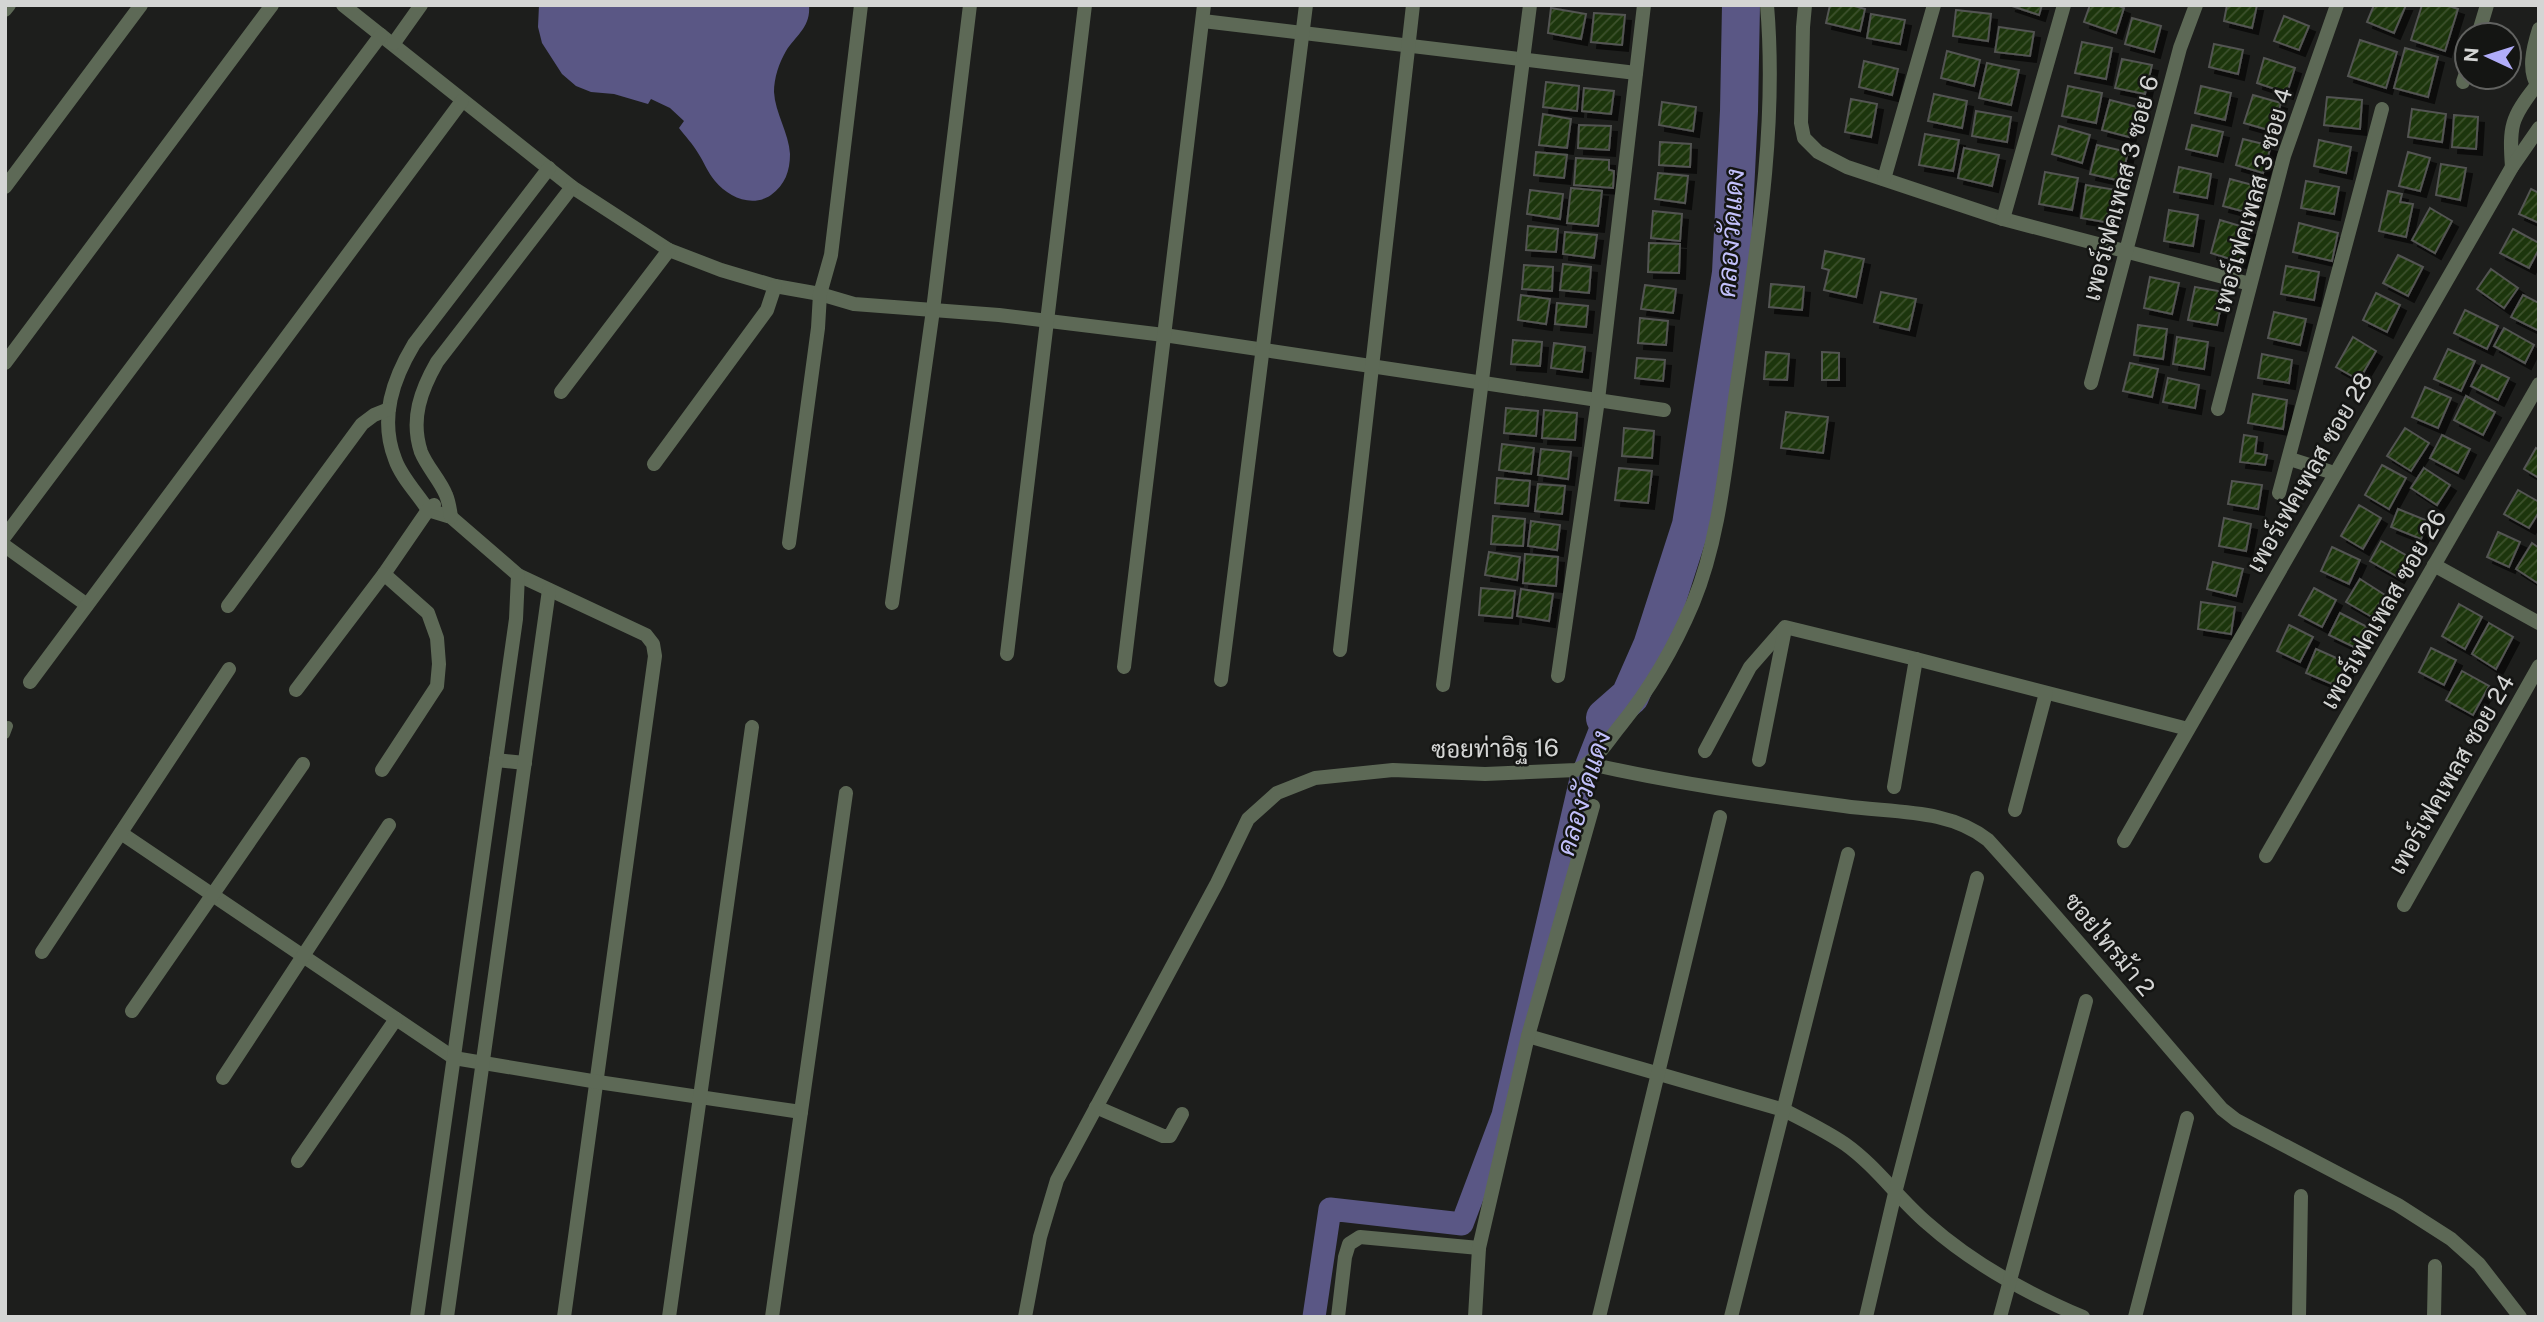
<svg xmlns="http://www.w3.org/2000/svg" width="2544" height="1322" viewBox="0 0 2544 1322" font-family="'Public Sans',Sarabun,sans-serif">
  <defs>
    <pattern id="building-hatch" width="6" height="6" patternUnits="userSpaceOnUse" patternTransform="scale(1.75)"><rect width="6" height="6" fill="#1d360b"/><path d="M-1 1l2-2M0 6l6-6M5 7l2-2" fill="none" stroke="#3d522e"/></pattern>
    <filter id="shadow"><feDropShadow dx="6" dy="6" stdDeviation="0" flood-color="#0009"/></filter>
  </defs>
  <rect width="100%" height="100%" fill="#1d1e1c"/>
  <!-- water -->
  <path fill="#5a5785" d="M 539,5 L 809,5 C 811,27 796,35 786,51 C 779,63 774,78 774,92 C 775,113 789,133 790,154 C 790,171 785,185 771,195 C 752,208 728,197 715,181 C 708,173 704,162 698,153 C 693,144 685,136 679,128 L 684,121 L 670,108 L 651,99 L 648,104 L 614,94 L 591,92 L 576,86 L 562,74 L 542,43 L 538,27 Z"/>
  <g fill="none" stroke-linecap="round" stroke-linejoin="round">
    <!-- canal -->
    <path stroke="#5a5785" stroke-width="23" d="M 1314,1317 L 1330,1209 L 1462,1224 L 1503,1115 L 1581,779 L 1605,718"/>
    <!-- river -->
    <path stroke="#5a5785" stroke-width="38" d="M 1605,718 L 1630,696 L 1652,646 L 1691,525 L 1731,273 L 1739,111 L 1741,5"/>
  </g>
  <!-- building -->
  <g fill="url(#building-hatch)" stroke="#535452" stroke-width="2" filter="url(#shadow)">
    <path d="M 1830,5 L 1851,5 L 1865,9 L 1860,31 L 1826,23 Z"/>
    <path d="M 2009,5 L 2042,5 L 2039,15 Z"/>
    <path d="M 2090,5 L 2116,5 L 2124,8 L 2116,33 L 2084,22 Z"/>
    <path d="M 2227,5 L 2257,5 L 2252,28 L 2224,21 Z"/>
    <path d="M 2374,5 L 2406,5 L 2394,33 L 2367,22 Z"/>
    <path d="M 2422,5 L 2446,5 L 2458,9 L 2445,51 L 2411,40 Z"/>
    <path d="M 1551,8 L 1586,14 L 1581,39 L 1548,33 Z"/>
    <path d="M 1956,10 L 1991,14 L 1988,41 L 1953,36 Z"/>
    <path d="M 1594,13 L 1625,15 L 1622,45 L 1591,42 Z"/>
    <path d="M 1871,14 L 1905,20 L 1900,44 L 1867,38 Z"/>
    <path d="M 2284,16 L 2309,26 L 2299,50 L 2274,41 Z"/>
    <path d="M 2132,18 L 2161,26 L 2154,52 L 2125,44 Z"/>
    <path d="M 1999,27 L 2034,32 L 2030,56 L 1995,52 Z"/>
    <path d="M 2360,40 L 2397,52 L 2386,88 L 2348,76 Z"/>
    <path d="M 2082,42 L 2112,48 L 2106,79 L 2075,73 Z"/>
    <path d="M 2214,44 L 2243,50 L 2238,74 L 2209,67 Z"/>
    <path d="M 2405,48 L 2438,57 L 2428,97 L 2394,88 Z"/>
    <path d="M 1947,51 L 1980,60 L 1974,86 L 1941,78 Z"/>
    <path d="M 2264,58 L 2295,68 L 2287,93 L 2257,83 Z"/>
    <path d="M 2122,59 L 2152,65 L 2145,94 L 2115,88 Z"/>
    <path d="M 1864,61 L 1898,69 L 1892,95 L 1859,87 Z"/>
    <path d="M 1987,63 L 2019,70 L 2011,105 L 1979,98 Z"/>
    <path d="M 1546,82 L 1579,86 L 1577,111 L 1543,107 Z"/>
    <path d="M 2068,86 L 2102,93 L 2096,123 L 2062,116 Z"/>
    <path d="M 2201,86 L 2231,93 L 2225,120 L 2195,113 Z"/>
    <path d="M 1584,88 L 1614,91 L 1611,114 L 1582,111 Z"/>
    <path d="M 1934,94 L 1967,101 L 1962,128 L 1928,121 Z"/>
    <path d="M 2253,95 L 2281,103 L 2272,131 L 2244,123 Z"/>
    <path d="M 2327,97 L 2362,100 L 2360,129 L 2324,125 Z"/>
    <path d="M 1851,99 L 1877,104 L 1871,137 L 1845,132 Z"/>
    <path d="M 2110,100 L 2137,107 L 2129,137 L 2102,130 Z"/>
    <path d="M 1662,102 L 1696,107 L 1693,131 L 1659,125 Z"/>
    <path d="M 2412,109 L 2446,114 L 2442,142 L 2408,137 Z"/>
    <path d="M 1976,111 L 2011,117 L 2007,142 L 1972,136 Z"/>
    <path d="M 1543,114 L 1571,119 L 1567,148 L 1539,145 Z"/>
    <path d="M 2454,115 L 2478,117 L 2476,149 L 2452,147 Z"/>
    <path d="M 1579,125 L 1611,126 L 1609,150 L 1578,148 Z"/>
    <path d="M 2192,125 L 2223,132 L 2217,156 L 2186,149 Z"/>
    <path d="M 2059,126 L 2090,135 L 2082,163 L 2052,154 Z"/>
    <path d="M 1925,134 L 1959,140 L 1953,171 L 1919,165 Z"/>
    <path d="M 2243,139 L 2271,146 L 2263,173 L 2236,165 Z"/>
    <path d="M 2319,140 L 2351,147 L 2346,173 L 2314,166 Z"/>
    <path d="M 1660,142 L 1691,144 L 1690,167 L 1659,165 Z"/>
    <path d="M 2097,145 L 2128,152 L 2121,181 L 2090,174 Z"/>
    <path d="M 1964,148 L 1999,155 L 1992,186 L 1958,178 Z"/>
    <path d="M 1536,152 L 1567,155 L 1564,178 L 1534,175 Z"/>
    <path d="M 2408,152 L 2430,158 L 2420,191 L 2399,186 Z"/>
    <path d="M 1576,158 L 1609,160 L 1609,170 L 1614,171 L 1613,188 L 1574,185 Z"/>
    <path d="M 2441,164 L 2466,168 L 2460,200 L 2436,195 Z"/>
    <path d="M 2179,167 L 2211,174 L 2207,198 L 2174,192 Z"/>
    <path d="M 2045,172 L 2078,178 L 2072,210 L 2039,204 Z"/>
    <path d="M 1658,173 L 1688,176 L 1685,203 L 1655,199 Z"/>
    <path d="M 2230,179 L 2260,187 L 2253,214 L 2223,206 Z"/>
    <path d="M 2306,181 L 2339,187 L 2334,214 L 2301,208 Z"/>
    <path d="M 2086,185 L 2116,190 L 2111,223 L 2081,218 Z"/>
    <path d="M 1571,188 L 1602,191 L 1598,226 L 1567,223 Z"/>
    <path d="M 2531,189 L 2539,193 L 2539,223 L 2519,214 Z"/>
    <path d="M 1530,190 L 1563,194 L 1560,219 L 1527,214 Z"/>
    <path d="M 2388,191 L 2402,194 L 2400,202 L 2413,204 L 2406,237 L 2379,231 Z"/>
    <path d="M 2430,208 L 2452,221 L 2435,253 L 2412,240 Z"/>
    <path d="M 2169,210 L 2198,215 L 2193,246 L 2164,241 Z"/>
    <path d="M 1653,211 L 1682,214 L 1680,241 L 1651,238 Z"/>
    <path d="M 2220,220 L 2250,229 L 2240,262 L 2211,253 Z"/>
    <path d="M 2299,223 L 2338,233 L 2332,261 L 2293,252 Z"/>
    <path d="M 1528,226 L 1558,229 L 1556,252 L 1526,250 Z"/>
    <path d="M 2513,229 L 2539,243 L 2539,249 L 2529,268 L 2500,253 Z"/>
    <path d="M 1565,232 L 1597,235 L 1594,258 L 1563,254 Z"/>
    <path d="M 1649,243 L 1680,244 L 1679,273 L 1648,272 Z"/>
    <path d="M 1825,251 L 1864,259 L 1856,297 L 1824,290 L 1829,270 L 1822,268 Z"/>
    <path d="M 2398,255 L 2423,267 L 2408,296 L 2383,283 Z"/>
    <path d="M 1563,264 L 1591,267 L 1589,293 L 1560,290 Z"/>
    <path d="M 1524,265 L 1553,267 L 1552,291 L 1522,289 Z"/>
    <path d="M 2286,266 L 2319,272 L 2314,300 L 2281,294 Z"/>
    <path d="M 2491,269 L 2518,288 L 2504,308 L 2477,289 Z"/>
    <path d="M 2150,277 L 2179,283 L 2172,314 L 2144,308 Z"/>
    <path d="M 1771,284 L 1804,287 L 1802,310 L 1769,307 Z"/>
    <path d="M 1645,285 L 1676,289 L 1673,313 L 1641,309 Z"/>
    <path d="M 2195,287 L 2224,292 L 2217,325 L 2188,320 Z"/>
    <path d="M 1881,292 L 1916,299 L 1909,330 L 1874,322 Z"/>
    <path d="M 2376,293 L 2400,305 L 2387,332 L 2363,320 Z"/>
    <path d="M 1521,295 L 1550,299 L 1546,324 L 1518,320 Z"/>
    <path d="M 2523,295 L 2539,303 L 2539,331 L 2511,317 Z"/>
    <path d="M 1557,303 L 1588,306 L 1586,327 L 1555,324 Z"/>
    <path d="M 2465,310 L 2498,326 L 2487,349 L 2454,333 Z"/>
    <path d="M 2274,312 L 2306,319 L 2300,345 L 2268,338 Z"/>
    <path d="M 1640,318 L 1668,321 L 1666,345 L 1638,343 Z"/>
    <path d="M 2138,325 L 2167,329 L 2163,359 L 2134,355 Z"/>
    <path d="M 2504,328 L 2534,345 L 2525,363 L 2494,346 Z"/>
    <path d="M 2177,337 L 2208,342 L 2204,369 L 2173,364 Z"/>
    <path d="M 2353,337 L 2376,351 L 2359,380 L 2336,367 Z"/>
    <path d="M 1513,340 L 1542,342 L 1540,366 L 1511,364 Z"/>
    <path d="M 1554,343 L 1585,347 L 1582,372 L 1551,368 Z"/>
    <path d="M 2448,349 L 2475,361 L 2461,391 L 2434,379 Z"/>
    <path d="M 1766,352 L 1789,354 L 1787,380 L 1764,379 Z"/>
    <path d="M 1822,352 L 1839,353 L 1839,380 L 1822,380 Z"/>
    <path d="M 2262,354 L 2292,360 L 2289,383 L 2258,378 Z"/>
    <path d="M 1637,358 L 1665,360 L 1663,381 L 1635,378 Z"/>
    <path d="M 2130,363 L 2158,369 L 2152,397 L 2123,391 Z"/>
    <path d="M 2482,365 L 2509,378 L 2498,400 L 2471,386 Z"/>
    <path d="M 2168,378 L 2199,385 L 2195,408 L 2163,402 Z"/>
    <path d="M 2425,387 L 2451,398 L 2438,428 L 2412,417 Z"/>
    <path d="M 2253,394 L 2287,400 L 2283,429 L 2248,423 Z"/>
    <path d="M 2466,396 L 2495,412 L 2483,435 L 2454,420 Z"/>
    <path d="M 1506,408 L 1538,411 L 1536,436 L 1504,433 Z"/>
    <path d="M 1544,410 L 1577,413 L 1575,440 L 1542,438 Z"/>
    <path d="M 1786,412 L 1828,417 L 1823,453 L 1781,448 Z"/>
    <path d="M 1624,428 L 1654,431 L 1652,458 L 1622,456 Z"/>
    <path d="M 2405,428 L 2429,443 L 2411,471 L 2387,456 Z"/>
    <path d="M 2244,435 L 2257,437 L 2255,453 L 2267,455 L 2265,465 L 2240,462 Z"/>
    <path d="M 2442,435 L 2470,449 L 2458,473 L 2430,458 Z"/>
    <path d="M 1502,444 L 1534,448 L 1531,474 L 1499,470 Z"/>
    <path d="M 2536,448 L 2539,450 L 2539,478 L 2524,469 Z"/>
    <path d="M 1541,449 L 1571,452 L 1568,479 L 1538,475 Z"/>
    <path d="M 2382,465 L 2406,478 L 2389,509 L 2365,495 Z"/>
    <path d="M 1619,468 L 1652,471 L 1648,503 L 1615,500 Z"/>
    <path d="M 2424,468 L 2450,485 L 2437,505 L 2411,488 Z"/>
    <path d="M 1497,478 L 1530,481 L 1528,506 L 1495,503 Z"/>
    <path d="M 2232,481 L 2262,485 L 2258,509 L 2228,504 Z"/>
    <path d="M 1538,484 L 1565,486 L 1562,514 L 1535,511 Z"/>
    <path d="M 2518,490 L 2539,502 L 2539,512 L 2529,528 L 2504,514 Z"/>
    <path d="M 2359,505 L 2381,518 L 2363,549 L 2341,536 Z"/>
    <path d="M 2398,509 L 2428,521 L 2421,539 L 2391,527 Z"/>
    <path d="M 1493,516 L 1525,519 L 1523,546 L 1491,544 Z"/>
    <path d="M 2224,518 L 2251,524 L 2246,551 L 2219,546 Z"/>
    <path d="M 1531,521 L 1560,525 L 1557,550 L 1528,546 Z"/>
    <path d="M 2498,532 L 2520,542 L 2509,567 L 2487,557 Z"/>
    <path d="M 2381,541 L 2409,557 L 2398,577 L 2370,561 Z"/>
    <path d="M 2532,543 L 2539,548 L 2539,584 L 2516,569 Z"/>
    <path d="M 2332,547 L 2360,560 L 2349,584 L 2321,571 Z"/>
    <path d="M 1489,552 L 1520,557 L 1517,580 L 1485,575 Z"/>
    <path d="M 1525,554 L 1558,557 L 1556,586 L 1523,583 Z"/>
    <path d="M 2213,562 L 2243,569 L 2236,596 L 2207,589 Z"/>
    <path d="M 2360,579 L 2385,595 L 2372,617 L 2346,602 Z"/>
    <path d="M 1481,588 L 1515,591 L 1512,618 L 1479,615 Z"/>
    <path d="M 2314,588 L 2336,600 L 2322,627 L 2299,615 Z"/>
    <path d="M 1521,589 L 1553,594 L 1549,621 L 1517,616 Z"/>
    <path d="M 2201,602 L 2235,607 L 2231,634 L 2198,629 Z"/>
    <path d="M 2459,604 L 2482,617 L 2465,649 L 2442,636 Z"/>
    <path d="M 2340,613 L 2369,628 L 2358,649 L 2329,635 Z"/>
    <path d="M 2489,623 L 2513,637 L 2496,669 L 2472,654 Z"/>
    <path d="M 2289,625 L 2313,637 L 2300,662 L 2277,651 Z"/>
    <path d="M 2431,648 L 2456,660 L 2444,685 L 2419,672 Z"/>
    <path d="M 2316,649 L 2350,664 L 2339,687 L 2306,673 Z"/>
    <path d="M 2462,671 L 2489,686 L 2473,715 L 2446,700 Z"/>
  </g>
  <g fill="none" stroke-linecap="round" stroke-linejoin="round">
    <!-- service -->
    <path stroke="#5d6956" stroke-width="10" d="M 5,734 L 8,726"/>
    <!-- minor -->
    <g stroke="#5d6956" stroke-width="14">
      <path d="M 343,5 L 572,187 L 669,250 L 721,270 L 775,286 L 820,294 L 854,304 L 999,315 L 1164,335 L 1664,410"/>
      <path d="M 1805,5 L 1803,27 L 1801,123 L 1804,138 L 1818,152 L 1847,167 L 2003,219 L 2250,284"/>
      <path d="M 5,10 L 9,5"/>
      <path d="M 1203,21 L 1636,73"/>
      <path d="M 2539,29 C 2533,48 2527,71 2539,88"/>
      <path d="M 2478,35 L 2487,5"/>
      <path d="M 394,43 L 421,5"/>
      <path d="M 2463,82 L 2467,70"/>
      <path d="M 2512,167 C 2509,126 2511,118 2536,86"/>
      <path d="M 549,168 L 414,344 C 393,379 379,418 395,459 C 401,477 418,494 428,510 L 451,517 L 518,575 L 646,635 L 653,644 L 655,656 L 564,1317"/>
      <path d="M 1884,179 L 1934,5"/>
      <path d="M 5,187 L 141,5"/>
      <path d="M 2003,219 L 2064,5"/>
      <path d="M 5,363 L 272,5"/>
      <path d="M 2091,383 L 2180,48 L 2196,5"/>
      <path d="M 561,392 L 669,250"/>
      <path d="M 2218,409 L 2284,156 L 2337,5"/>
      <path d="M 2290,459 L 2334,473"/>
      <path d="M 654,464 L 767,310 L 775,286"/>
      <path d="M 2279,493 L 2382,109"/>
      <path d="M 451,517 C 450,510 449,502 446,495 C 440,480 427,467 421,452 C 410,419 421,390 437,362 L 572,187"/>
      <path d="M 5,536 L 381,35"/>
      <path d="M 789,543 L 818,328 L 820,294 L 831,255 L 861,5"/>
      <path d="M 5,546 L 87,605"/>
      <path d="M 2434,565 L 2539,623"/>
      <path d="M 892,603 L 933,310 L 970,5"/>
      <path d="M 228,606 L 362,424 L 374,415 L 389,409"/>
      <path d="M 1340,650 L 1413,5"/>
      <path d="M 1007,654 L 1085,5"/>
      <path d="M 1124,667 L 1204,5"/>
      <path d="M 1558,676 L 1598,400 L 1644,5"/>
      <path d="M 1221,680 L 1306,5"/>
      <path d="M 30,682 L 462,101"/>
      <path d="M 1443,685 L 1530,5"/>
      <path d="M 296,690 L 384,574 L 428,510 L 434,505"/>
      <path d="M 1705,751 L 1750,667 L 1785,627 L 1916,659 L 2188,729"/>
      <path d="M 496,760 L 525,763"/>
      <path d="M 1759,760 L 1785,629"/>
      <path d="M 1590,764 C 1673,783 1759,795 1844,806 C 1892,813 1948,808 1988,840 C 2068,928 2144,1019 2222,1109 L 2236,1120 L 2398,1205 L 2451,1239 L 2479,1264 L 2520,1317"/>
      <path d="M 382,770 L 437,686 L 439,664 L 437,638 L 428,613 L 384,574"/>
      <path d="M 1894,787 L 1916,659"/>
      <path d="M 2015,810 L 2046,693"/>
      <path d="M 121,833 L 454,1058 L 598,1082 L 801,1112"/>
      <path d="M 2124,841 L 2512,167 L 2539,128"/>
      <path d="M 2266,856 L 2539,384"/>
      <path d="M 2404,905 L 2539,666"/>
      <path d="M 42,952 L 229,669"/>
      <path d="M 132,1011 L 303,764"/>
      <path d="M 1528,1036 L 1784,1110 C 1805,1121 1826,1131 1845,1144 C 1876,1166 1898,1198 1927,1223 C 1973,1264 2026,1293 2083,1317"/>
      <path d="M 223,1078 L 389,825"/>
      <path d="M 1096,1107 L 1163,1136 L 1170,1136 L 1182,1114"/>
      <path d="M 298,1161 L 396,1019"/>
      <path d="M 417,1317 L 516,619 L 518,575"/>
      <path d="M 447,1317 L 549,590"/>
      <path d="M 669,1317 L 752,727"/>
      <path d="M 772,1317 L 846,793"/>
      <path d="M 1025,1317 L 1040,1237 L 1057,1180 L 1217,883 L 1248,819 L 1277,793 L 1315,778 L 1393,770 L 1485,774 L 1576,770 C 1596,762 1606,743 1620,726 C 1650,689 1674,648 1693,603 C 1721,535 1726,457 1737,385 C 1755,259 1778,133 1767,5"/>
      <path d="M 1338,1317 L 1345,1257 L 1349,1244 L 1360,1237 L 1479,1248"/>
      <path d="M 1475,1317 L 1479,1248 L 1528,1036 L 1593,806"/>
      <path d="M 1599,1317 L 1720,817"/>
      <path d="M 1731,1317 L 1848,854"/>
      <path d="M 1866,1317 L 1895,1193 L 1977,878"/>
      <path d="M 2000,1317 L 2086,1001"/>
      <path d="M 2135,1317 L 2187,1118"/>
      <path d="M 2299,1317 L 2301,1196"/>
      <path d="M 2434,1317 L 2435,1266"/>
    </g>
  </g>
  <g text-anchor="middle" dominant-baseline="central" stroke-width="5" stroke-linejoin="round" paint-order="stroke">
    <!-- street labels -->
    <g font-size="24" fill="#d4d5d4" stroke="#141513">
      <text transform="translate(2120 188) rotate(-75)">เพอร์เฟคเพลส 3 ซอย 6</text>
      <text transform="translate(2252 200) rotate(-74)">เพอร์เฟคเพลส 3 ซอย 4</text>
      <text transform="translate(2309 472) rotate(-60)">เพอร์เฟคเพลส ซอย 28</text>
      <text transform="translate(2383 609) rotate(-60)">เพอร์เฟคเพลส ซอย 26</text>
      <text transform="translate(1495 748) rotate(-1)">ซอยท่าอิฐ 16</text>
      <text transform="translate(2451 774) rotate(-60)">เพอร์เฟคเพลส ซอย 24</text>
      <text transform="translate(2110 944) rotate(50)">ซอยไทรม้า 2</text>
    </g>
    <!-- water labels -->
    <g font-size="26" font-style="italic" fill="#c2c0fb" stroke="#141513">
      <text transform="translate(1730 233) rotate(-86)">คลองวัดแดง</text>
      <text transform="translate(1583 793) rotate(-73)">คลองวัดแดง</text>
    </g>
  </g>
  <!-- border -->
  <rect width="2544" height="1322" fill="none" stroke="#d4d5d4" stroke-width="14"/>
  <!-- north arrow -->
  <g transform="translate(2488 56) rotate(274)"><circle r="33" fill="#141513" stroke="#616260" stroke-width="2"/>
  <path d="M0-5L12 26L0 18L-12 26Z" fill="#b1adfa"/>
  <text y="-10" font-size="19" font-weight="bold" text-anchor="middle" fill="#d4d5d4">N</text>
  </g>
</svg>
